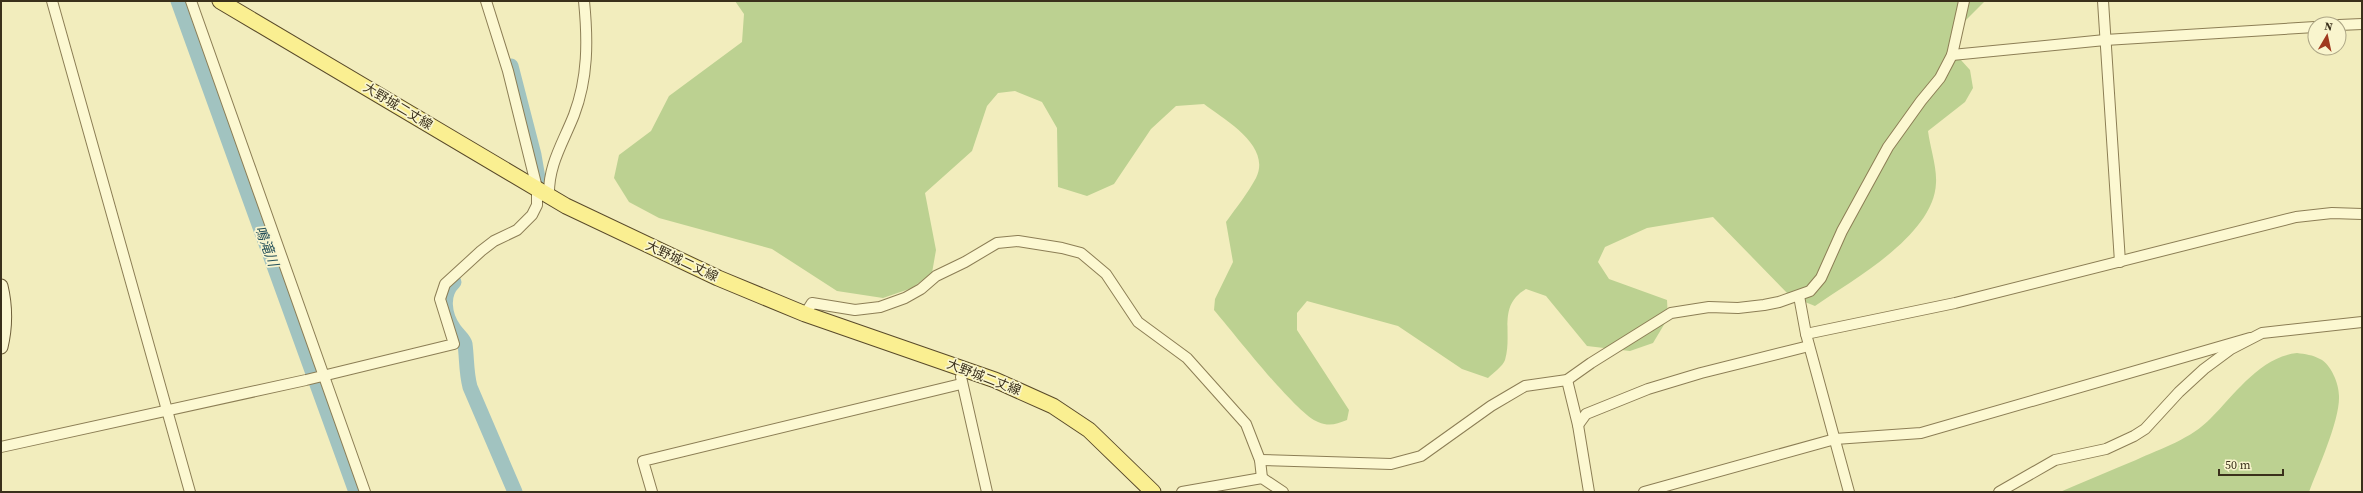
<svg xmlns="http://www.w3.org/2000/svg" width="2363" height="493" viewBox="0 0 2363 493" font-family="'Source Serif 4','Noto Sans JP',serif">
  <rect width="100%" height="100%" fill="#f2edbd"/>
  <!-- green -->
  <g fill="#bcd191">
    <path d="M 735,1 L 1985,1 L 1950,36 L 1951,49 L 1970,70 L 1973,88 L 1965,102 L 1928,131 C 1930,147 1937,167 1936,183 C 1934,235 1854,279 1815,306 L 1790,296 L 1713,217 L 1647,228 L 1605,247 L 1598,262 L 1609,279 L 1667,300 L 1668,318 L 1653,343 L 1630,351 L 1587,346 L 1546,296 L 1526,289 C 1497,306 1513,333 1505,360 C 1503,366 1493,373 1488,378 L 1462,369 L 1398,326 L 1307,301 L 1297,313 L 1297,330 L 1349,410 L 1347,420 C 1336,424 1330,427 1318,422 C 1297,415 1233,332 1214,310 L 1215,299 L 1233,262 L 1226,222 C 1236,208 1248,193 1256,178 C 1272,146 1225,120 1204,104 L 1176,106 L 1151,129 L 1114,184 L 1087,196 L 1058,187 L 1057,128 L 1042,102 L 1015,91 L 998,93 L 987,106 L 972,151 L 925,193 L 936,250 L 932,273 L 912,288 L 883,298 L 837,291 L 772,249 L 659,218 L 629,202 L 614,178 L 619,155 L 651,131 L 669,96 L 742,42 L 744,14 Z"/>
    <path d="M 2297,353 C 2305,354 2313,355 2320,359 C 2331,364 2339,384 2339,396 C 2340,420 2318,468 2309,492 L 2060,492 C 2086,481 2111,470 2136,460 C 2162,448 2191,439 2211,418 C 2235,394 2260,357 2297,353 Z"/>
  </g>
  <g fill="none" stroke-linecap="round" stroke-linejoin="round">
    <!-- river -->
    <g stroke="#a1c3c0" stroke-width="15">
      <path d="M 178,1 L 356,492"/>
      <path d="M 511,66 L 534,155 L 538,178"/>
      <path d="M 454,282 C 441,294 444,315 454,329 C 457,334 464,339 465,344 C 467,359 466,372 470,387 L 515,492"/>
    </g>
    <!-- street casing -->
    <g stroke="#8c7e55" stroke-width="12">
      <g id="street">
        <path d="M 52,1 L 190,492"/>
        <path d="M 191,1 L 365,492"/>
        <path d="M 2103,1 L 2120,262"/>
        <path d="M 2339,25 L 2362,24"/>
        <path d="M 1952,55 L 2105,40 L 2315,27"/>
        <path d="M 549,196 C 548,165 563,143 574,115 C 588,78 588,41 584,1"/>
        <path d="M 1799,296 L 1806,334 L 1849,492"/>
        <path d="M 805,314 L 812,303 L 855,310 L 880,307 L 905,298 L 921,289 L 936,276 L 965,262 L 997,243 L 1018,241 L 1062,248 L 1081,253 L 1106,274 L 1138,322 L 1187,358 L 1246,424 L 1260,460 L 1262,478"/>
        <path d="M 1806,334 L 1955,303 L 2296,217 L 2332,213 L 2362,214"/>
        <path d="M 961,377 L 987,492"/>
        <path d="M 1567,380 L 1578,425 L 1589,492"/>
        <path d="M 1578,425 L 1586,414 L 1648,389 L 1701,373 L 1809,346"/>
        <path d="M 1,447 L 306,380 L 454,344 L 440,299 L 445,284 L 481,251 L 494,241 L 517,230 L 532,215 L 537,205 L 537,188 L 508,71 L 486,1"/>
        <path d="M 1260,460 L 1391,464 L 1421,456 L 1491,406 L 1525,386 L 1567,380 L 1591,363 L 1671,313 L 1709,307 L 1738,308 L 1764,305 L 1779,302 L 1810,291 L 1821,278 L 1842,231 L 1888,147 L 1921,101 L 1940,78 L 1952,55 L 1964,1"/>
        <path d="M 652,492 L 643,461 L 961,384"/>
        <path d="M 1182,492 L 1262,478 L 1283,492"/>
        <path d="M 1644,492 L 1835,439 L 1921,433 L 2250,338"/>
        <path d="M 1999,492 L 2055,460 L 2106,449 L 2134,436 L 2145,429 L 2179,392 L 2204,369 L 2231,349 L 2262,333 L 2362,322"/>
      </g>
    </g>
    <!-- secondary casing -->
    <g stroke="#6d5e38" stroke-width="15">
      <path id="secondary" d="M 1,286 C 6,307 6,326 1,347"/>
    </g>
    <!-- primary casing -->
    <g stroke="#594a2a" stroke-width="17">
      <path id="primary" d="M 220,1 L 566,206 L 718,278 L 805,314 L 995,380 L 1053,406 L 1089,430 L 1153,492"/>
    </g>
    <!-- street -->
    <use href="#street" stroke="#fcf8d1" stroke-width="10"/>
    <!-- secondary -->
    <use href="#secondary" stroke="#fcf8d1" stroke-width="13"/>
    <!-- primary -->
    <use href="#primary" stroke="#faef91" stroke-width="15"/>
  </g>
  <g text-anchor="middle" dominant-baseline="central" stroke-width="3.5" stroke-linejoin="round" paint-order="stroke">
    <!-- street labels -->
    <g font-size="13" fill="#3a301b" stroke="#f9f5ce">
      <text transform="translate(398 106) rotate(31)">大野城二丈線</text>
      <text transform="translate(682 261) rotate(25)">大野城二丈線</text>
      <text transform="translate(984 377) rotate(21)">大野城二丈線</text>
    </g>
    <!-- water labels -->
    <g font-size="14" font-style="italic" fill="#28535b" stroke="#f9f5ce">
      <text transform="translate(267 246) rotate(70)">鳴滝川</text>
    </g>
  </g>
  <!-- border -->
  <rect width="2363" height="493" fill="none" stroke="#3a301b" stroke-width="4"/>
  <!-- north arrow -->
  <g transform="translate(2327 36) rotate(9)"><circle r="19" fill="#f9f5ce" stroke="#ada686"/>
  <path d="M0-3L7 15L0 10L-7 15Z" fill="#a03a1f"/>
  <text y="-6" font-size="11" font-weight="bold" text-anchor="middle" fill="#3a301b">N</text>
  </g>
  <!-- scale -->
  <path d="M2219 469v6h64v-6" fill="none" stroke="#3a301b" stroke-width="2"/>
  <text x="2225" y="469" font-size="12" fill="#3a301b" stroke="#f9f5ce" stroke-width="3" paint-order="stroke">50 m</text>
</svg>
